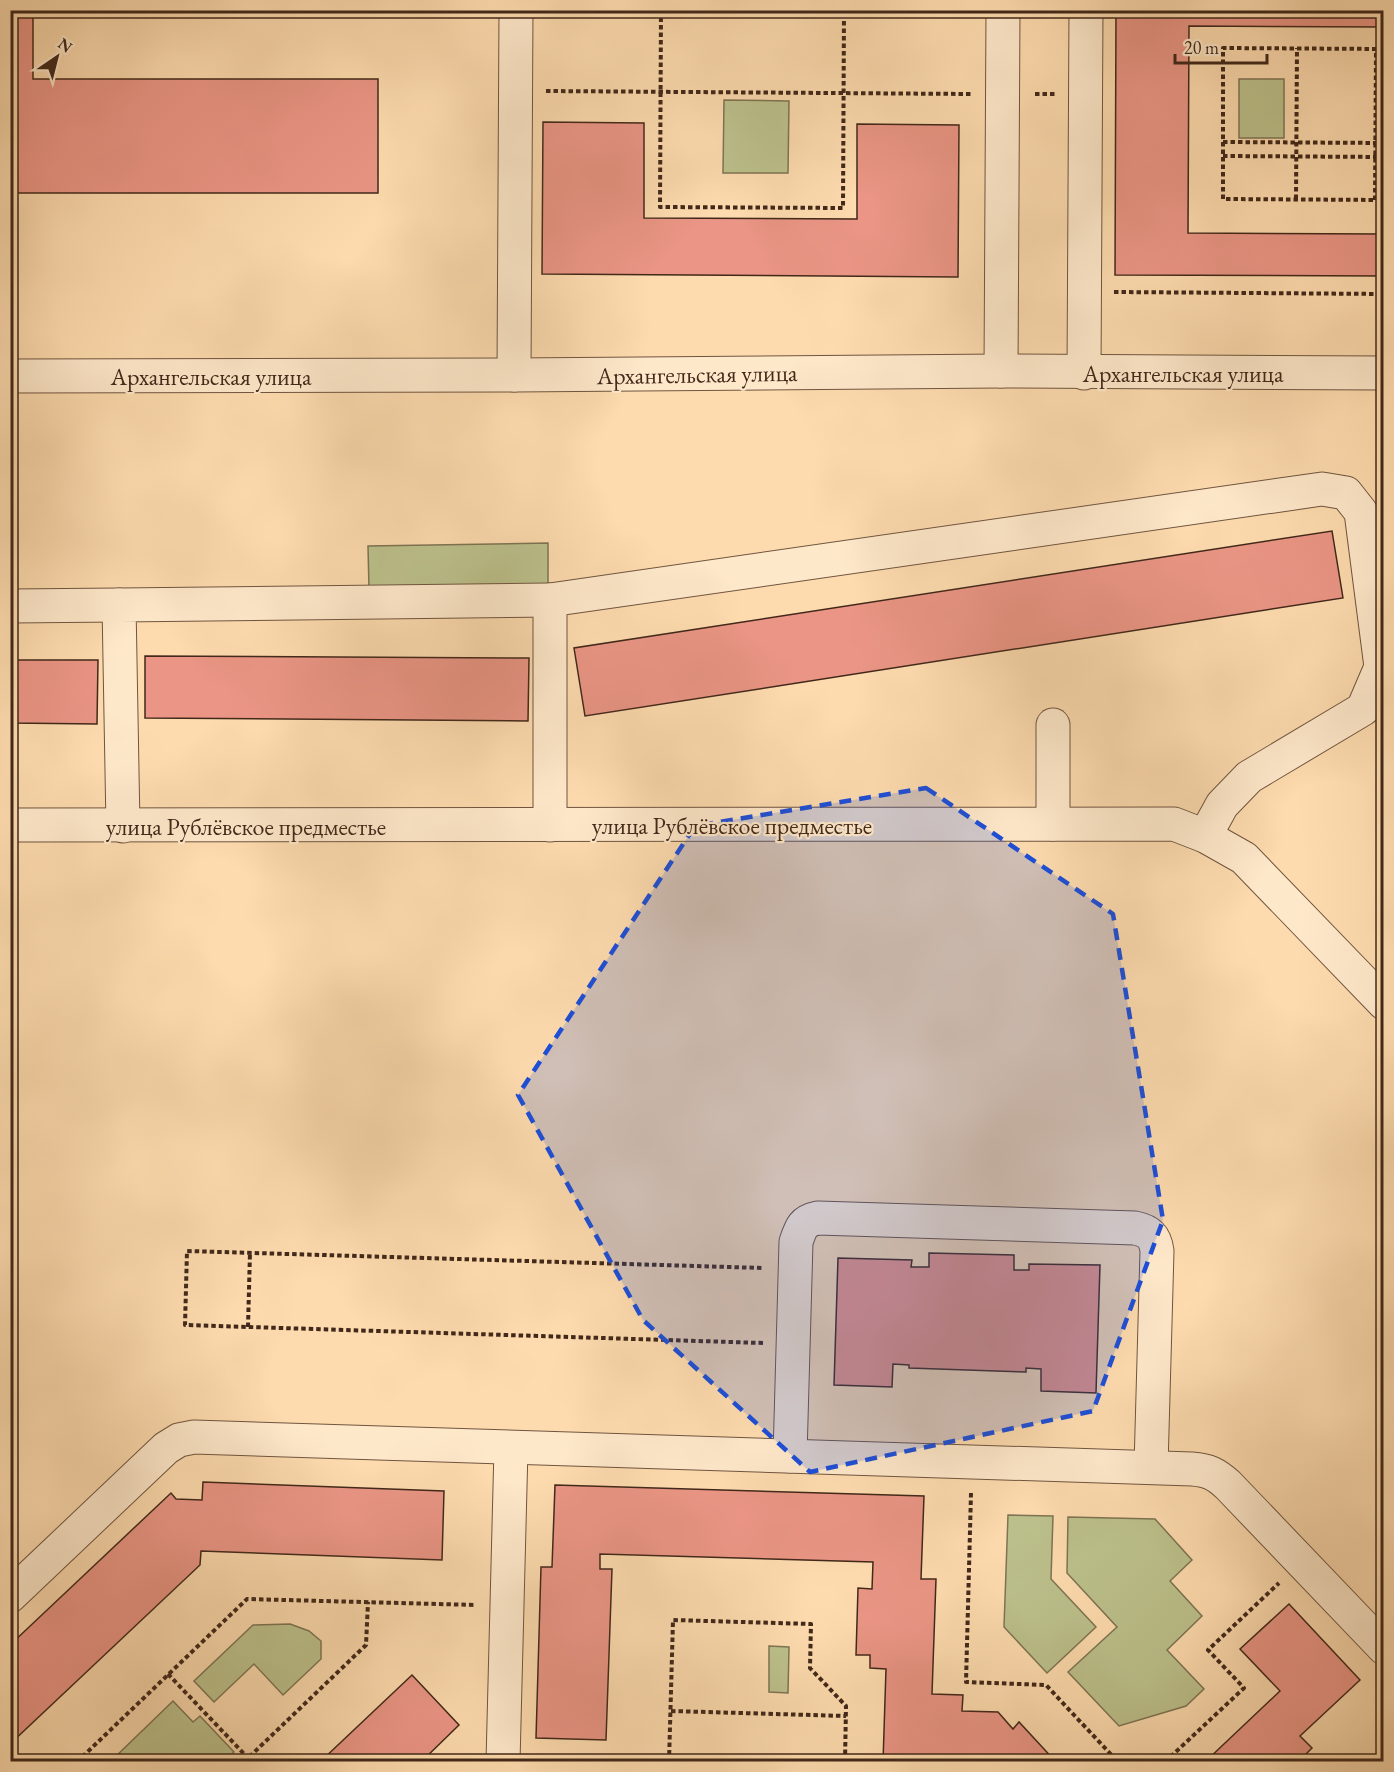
<svg xmlns="http://www.w3.org/2000/svg" width="1394" height="1772" viewBox="0 0 1394 1772" font-family="'EB Garamond',serif">
  <rect width="100%" height="100%" fill="#fddbae"/>
  <filter id="stains"><feTurbulence type="fractalNoise" baseFrequency=".00333" numOctaves="4"/><feColorMatrix values="0 0 0 0 .2 0 0 0 0 .09 0 0 0 0 .02 0 0 0 .5 -.17"/></filter>
  <radialGradient id="worn" r=".72"><stop offset=".6" stop-color="#630" stop-opacity="0"/><stop offset="1" stop-color="#630" stop-opacity=".3"/></radialGradient>
  <!-- green -->
  <g fill="#bcc18c" stroke="#7e7453" stroke-width="1.5">
    <rect x="1239" y="79" width="45" height="59"/>
    <path d="M 724,100 L 789,101 L 788,173 L 723,173 Z"/>
    <path d="M 548,543 L 548,586 L 369,589 L 368,546 Z"/>
    <path d="M 1008,1515 L 1053,1516 L 1051,1579 L 1096,1627 L 1047,1673 L 1004,1627 Z"/>
    <path d="M 1068,1517 L 1155,1519 L 1192,1560 L 1170,1581 L 1202,1616 L 1167,1650 L 1204,1689 L 1186,1706 L 1119,1726 L 1068,1672 L 1117,1627 L 1067,1573 Z"/>
    <path d="M 290,1624 L 309,1631 L 321,1641 L 321,1659 L 283,1695 L 254,1664 L 214,1702 L 194,1681 L 253,1625 Z"/>
    <path d="M 769,1646 L 789,1647 L 788,1693 L 769,1692 Z"/>
    <path d="M 173,1701 L 193,1722 L 200,1716 L 234,1752 L 224,1761 L 111,1761 Z"/>
  </g>
  <!-- building -->
  <g fill="#ea9585" stroke="#41281a" stroke-width="1.5">
    <path d="M 10,10 L 33,10 L 33,79 L 378,79 L 378,193 L 10,193 Z"/>
    <path d="M 1116,10 L 1384,10 L 1384,27 L 1189,26 L 1188,233 L 1384,234 L 1384,276 L 1115,275 Z"/>
    <path d="M 543,122 L 644,123 L 644,218 L 857,219 L 857,124 L 959,125 L 958,277 L 542,274 Z"/>
    <path d="M 1332,531 L 1343,598 L 585,716 L 574,648 Z"/>
    <path d="M 145,656 L 529,658 L 528,721 L 145,718 Z"/>
    <path d="M 10,660 L 98,660 L 97,724 L 10,723 Z"/>
    <path d="M 929,1253 L 1014,1255 L 1014,1270 L 1029,1270 L 1029,1264 L 1100,1265 L 1096,1393 L 1041,1391 L 1041,1369 L 1026,1368 L 1026,1372 L 909,1368 L 909,1365 L 893,1364 L 892,1387 L 834,1385 L 838,1258 L 912,1260 L 911,1267 L 929,1267 Z"/>
    <path d="M 203,1482 L 444,1491 L 442,1560 L 201,1551 L 200,1565 L 10,1744 L 10,1645 L 171,1493 L 176,1499 L 202,1500 Z"/>
    <path d="M 555,1485 L 924,1496 L 921,1579 L 936,1579 L 932,1694 L 963,1695 L 962,1711 L 998,1712 L 1013,1729 L 1019,1722 L 1056,1762 L 883,1762 L 886,1669 L 870,1668 L 870,1655 L 856,1655 L 858,1588 L 872,1589 L 873,1562 L 600,1554 L 600,1569 L 612,1569 L 606,1740 L 536,1738 L 541,1567 L 552,1567 Z"/>
    <path d="M 1289,1604 L 1360,1680 L 1300,1736 L 1312,1748 L 1298,1762 L 1205,1762 L 1280,1691 L 1240,1649 Z"/>
    <path d="M 412,1675 L 459,1725 L 421,1762 L 320,1762 Z"/>
  </g>
  <g fill="none" stroke-linecap="round" stroke-linejoin="round">
    <!-- minor casing -->
    <g stroke="#70553f" stroke-width="35">
      <g id="minor">
        <path d="M 1001,371 L 1003,10"/>
        <path d="M 1084,373 L 1086,10"/>
        <path d="M 514,375 L 516,10"/>
        <path d="M 10,376 L 514,375 L 1001,371 L 1384,373"/>
        <path d="M 10,606 L 119,605"/>
        <path d="M 1053,725 L 1053,824"/>
        <path d="M 10,825 L 1174,824 L 1205,836 L 1244,858 L 1384,1003"/>
        <path d="M 550,825 L 550,600 L 1322,489 L 1346,493 L 1361,512 L 1381,667 L 1363,709 L 1249,777 L 1222,805 L 1205,836"/>
        <path d="M 123,826 L 119,605 L 550,600"/>
        <path d="M 790,1456 L 796,1242 C 801,1227 803,1221 818,1218 L 1135,1228 C 1149,1231 1155,1236 1157,1251 L 1151,1467"/>
        <path d="M 10,1596 L 166,1448 L 179,1440 L 194,1437 L 1192,1469 C 1208,1470 1216,1474 1228,1485 L 1384,1648"/>
        <path d="M 503,1762 L 511,1448"/>
      </g>
    </g>
    <!-- path -->
    <g stroke="#41281a" stroke-width="4" stroke-dasharray="4.5 3" stroke-linecap="butt">
      <path d="M 661,10 L 660,207 L 843,208 L 844,10"/>
      <path d="M 1384,49 L 1223,48 L 1223,199 L 1384,200"/>
      <path d="M 546,91 L 971,94"/>
      <path d="M 1035,94 L 1055,94"/>
      <path d="M 1223,142 L 1384,143"/>
      <path d="M 1223,156 L 1384,157"/>
      <path d="M 1296,199 L 1297,48"/>
      <path d="M 1375,200 L 1376,49"/>
      <path d="M 1114,292 L 1384,294"/>
      <path d="M 248,1327 L 250,1252"/>
      <path d="M 763,1343 L 185,1325 L 187,1251 L 763,1268"/>
      <path d="M 971,1493 L 966,1682 L 1046,1685 L 1118,1762"/>
      <path d="M 168,1674 L 248,1758"/>
      <path d="M 671,1711 L 846,1716"/>
      <path d="M 77,1762 L 247,1599 L 476,1605"/>
      <path d="M 244,1762 L 366,1645 L 368,1602"/>
      <path d="M 669,1762 L 673,1620 L 811,1624 L 810,1668 L 846,1706 L 845,1762"/>
      <path d="M 1165,1762 L 1244,1688 L 1208,1650 L 1279,1583"/>
    </g>
    <!-- minor -->
    <use href="#minor" stroke="#fee8ca" stroke-width="33"/>
  </g>
  <!-- marked area -->
  <path fill="#1d4ed8" fill-opacity="0.2" stroke="#1d4ed8" stroke-width="4.5" stroke-dasharray="12 8" stroke-linejoin="round" d="M 926,788 L 1113,914 L 1163,1220 L 1093,1411 L 810,1472 L 643,1320 L 518,1095 L 695,826 Z"/>
  <g text-anchor="middle" dominant-baseline="central" stroke-width="4.5" stroke-linejoin="round" paint-order="stroke">
    <!-- street labels -->
    <g font-size="24" fill="#41281a" stroke="#fee8ca">
      <text x="1183" y="373">Архангельская улица</text>
      <text transform="translate(697 374) rotate(-1)">Архангельская улица</text>
      <text x="211" y="376">Архангельская улица</text>
      <text x="732" y="825">улица Рублёвское предместье</text>
      <text x="246" y="826">улица Рублёвское предместье</text>
    </g>
  </g>
  <!-- margin -->
  <rect width="1394" height="1772" fill="none" stroke="#fddbae" stroke-width="36"/>
  <rect x="12" y="12" width="1370" height="1748" fill="none" stroke="#41281a" stroke-width="3"/>
  <rect x="18" y="18" width="1358" height="1736" fill="none" stroke="#41281a" stroke-width="1.5"/>
  <!-- north arrow -->
  <g transform="translate(57 57) rotate(35)" stroke="#fee8ca" stroke-width="4.5" paint-order="stroke">
  <path d="M0-4.5L10 22L0 15L-10 22Z" fill="#41281a"/>
  <text y="-9" font-size="16" font-weight="bold" text-anchor="middle" fill="#41281a">N</text>
  </g>
  <!-- scale -->
  <path d="M1175 54v9h92v-9" fill="none" stroke="#41281a" stroke-width="3"/>
  <text x="1184" y="54" font-size="18" fill="#41281a" stroke="#fee8ca" stroke-width="4.5" paint-order="stroke">20 m</text>
  <rect width="100%" height="100%" filter="url(#stains)"/>
  <rect width="100%" height="100%" fill="url(#worn)"/>
</svg>
